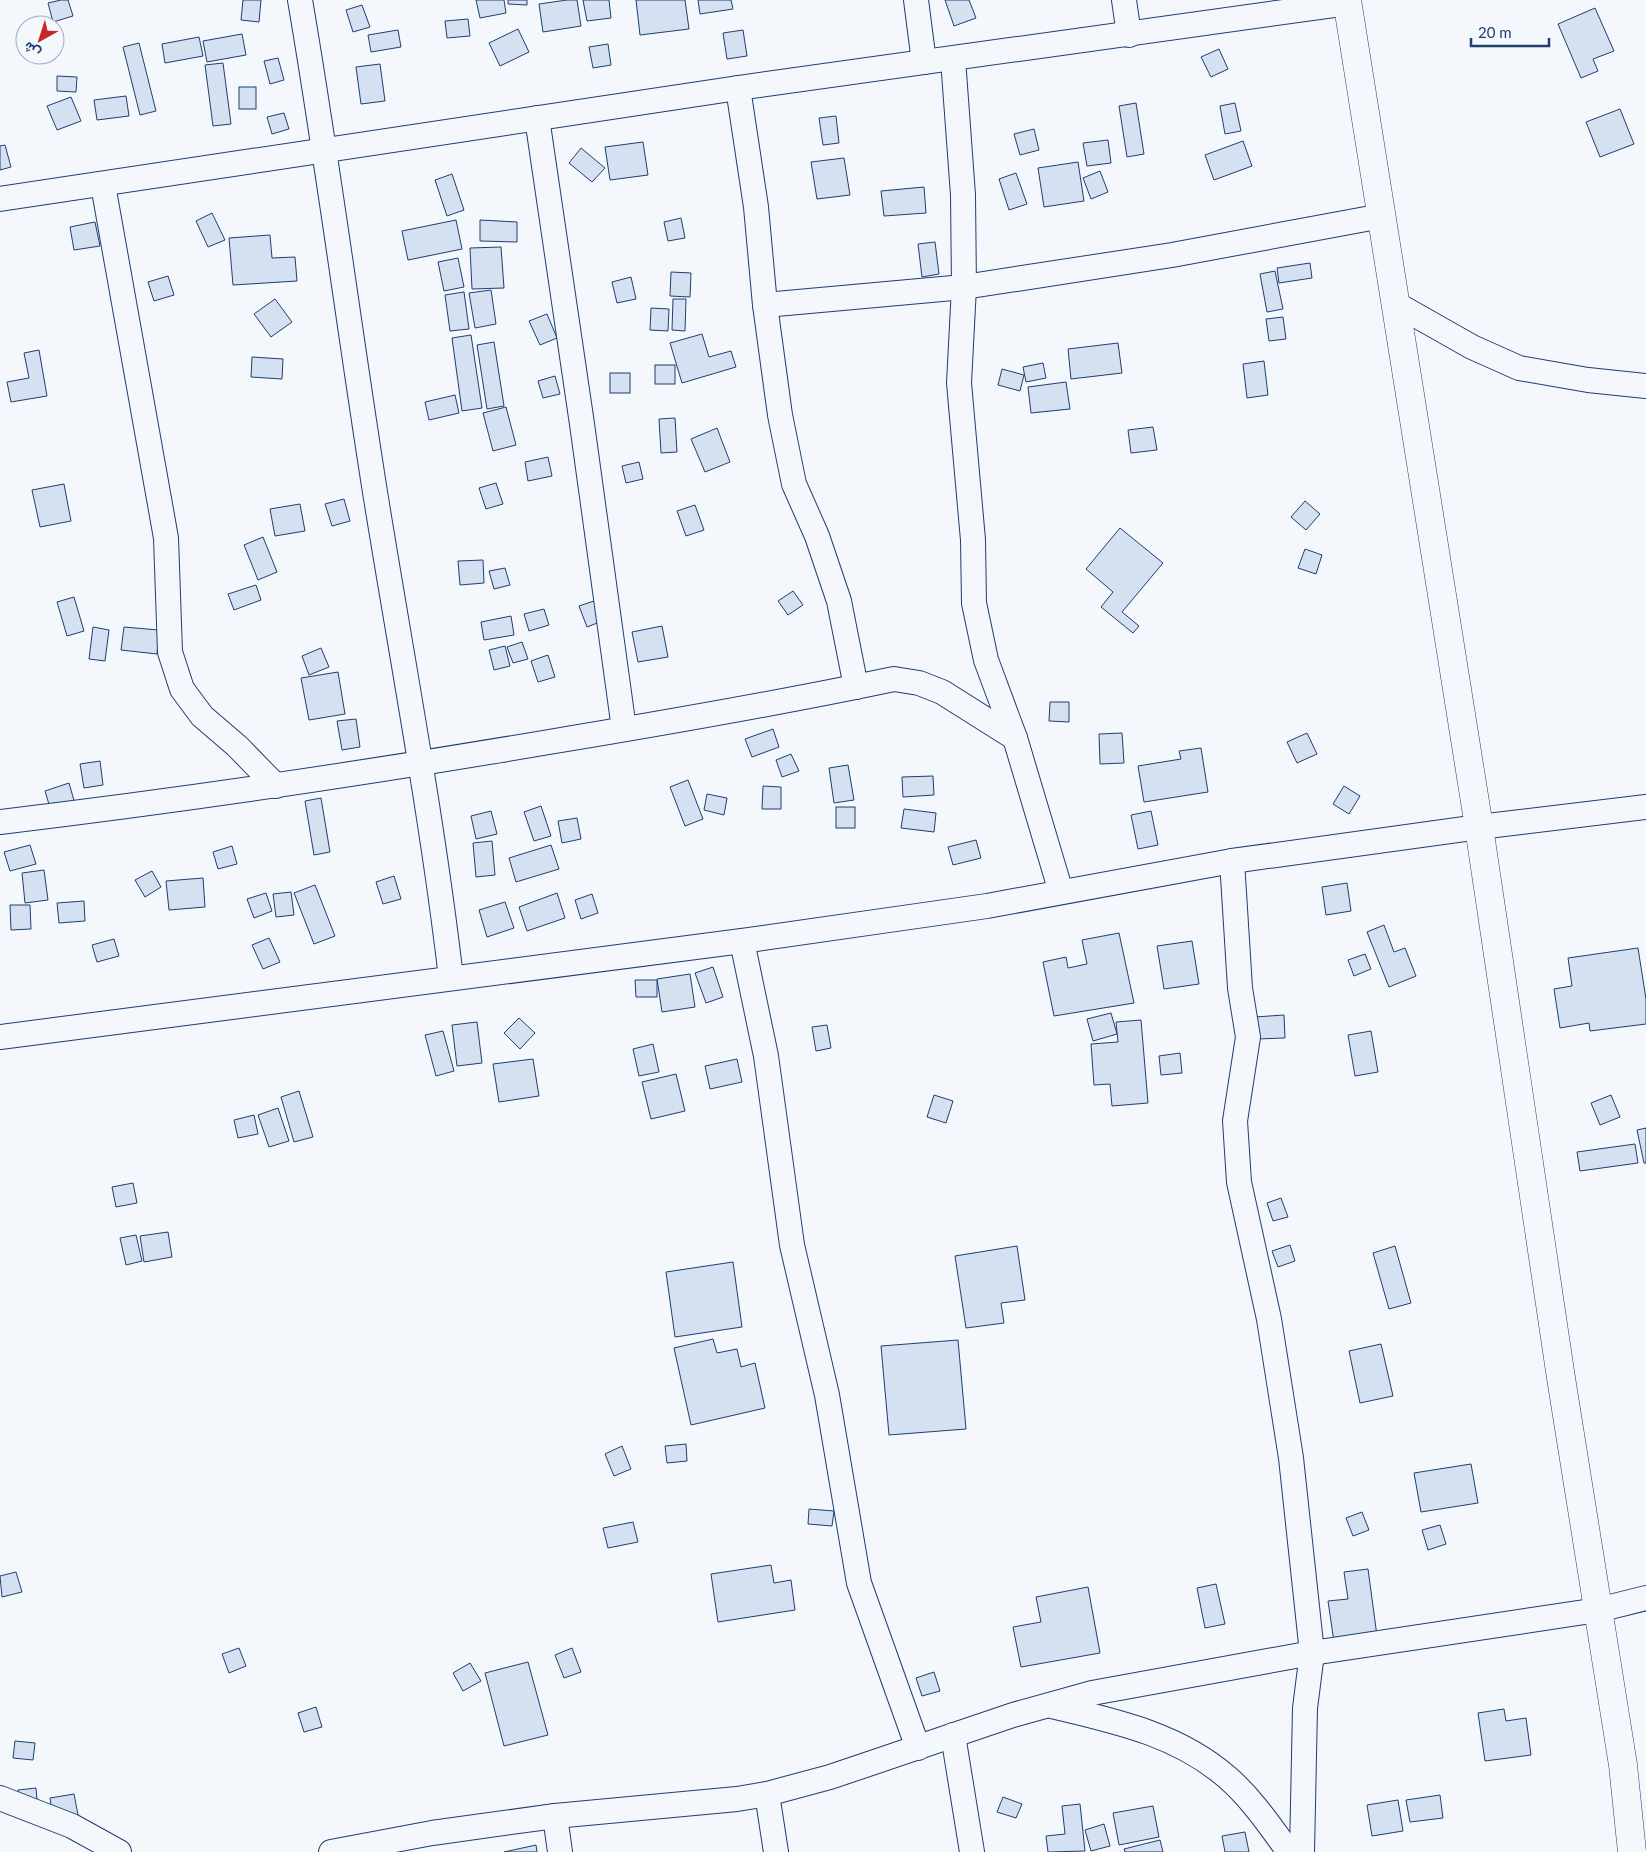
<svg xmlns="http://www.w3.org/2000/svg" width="1646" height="1852" viewBox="0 0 1646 1852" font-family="Lato,Vazirmatn,sans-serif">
  <rect width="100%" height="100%" fill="#f4f7fb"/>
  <!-- building -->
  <g fill="#d5e0f0" stroke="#1d3f73">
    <path d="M 61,0 L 68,0 L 73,16 L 53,22 L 48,3 Z"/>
    <path d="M 243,0 L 261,0 L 259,22 L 241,20 Z"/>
    <path d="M 476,0 L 504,0 L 506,13 L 480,18 Z"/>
    <path d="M 508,0 L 527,0 L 527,5 L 508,4 Z"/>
    <path d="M 567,0 L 577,0 L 581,26 L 543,32 L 539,4 Z"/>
    <path d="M 583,0 L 609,0 L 611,18 L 587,21 Z"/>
    <path d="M 636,0 L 685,0 L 689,29 L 640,35 Z"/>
    <path d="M 698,0 L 731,0 L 733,9 L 700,14 Z"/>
    <path d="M 945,0 L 969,0 L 976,18 L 954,26 Z"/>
    <path d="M 362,5 L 370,27 L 353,32 L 346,10 Z"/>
    <path d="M 1595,8 L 1614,51 L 1593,59 L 1598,71 L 1581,78 L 1558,24 Z"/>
    <path d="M 468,19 L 470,36 L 447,38 L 445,21 Z"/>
    <path d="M 518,29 L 529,52 L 500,66 L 489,43 Z"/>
    <path d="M 398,30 L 401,47 L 371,52 L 368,35 Z"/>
    <path d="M 743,30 L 747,56 L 727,59 L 723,33 Z"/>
    <path d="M 242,34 L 246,55 L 207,62 L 203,41 Z"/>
    <path d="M 199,37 L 203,56 L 165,63 L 162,44 Z"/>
    <path d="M 139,43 L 156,111 L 140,115 L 123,47 Z"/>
    <path d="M 608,44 L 611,65 L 593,68 L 589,47 Z"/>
    <path d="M 1219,49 L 1228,69 L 1211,77 L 1201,57 Z"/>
    <path d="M 278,58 L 284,80 L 270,84 L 264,61 Z"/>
    <path d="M 223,63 L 231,124 L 213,126 L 205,65 Z"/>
    <path d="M 380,64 L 385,101 L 361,104 L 356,67 Z"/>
    <path d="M 57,76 L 77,77 L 76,92 L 57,91 Z"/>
    <rect x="239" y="87" width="17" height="22"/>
    <path d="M 126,96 L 129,116 L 97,120 L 94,100 Z"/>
    <path d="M 71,97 L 81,121 L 57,130 L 47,106 Z"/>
    <path d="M 1136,103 L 1144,154 L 1127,157 L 1119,106 Z"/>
    <path d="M 1235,103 L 1241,131 L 1225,134 L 1220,106 Z"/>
    <path d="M 1620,109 L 1634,144 L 1600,157 L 1586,122 Z"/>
    <path d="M 284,113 L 289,129 L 272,134 L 267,117 Z"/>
    <path d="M 836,116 L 839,143 L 823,145 L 819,118 Z"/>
    <path d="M 1034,129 L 1039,150 L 1020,155 L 1014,134 Z"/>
    <path d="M 1108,140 L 1111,163 L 1087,166 L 1083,143 Z"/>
    <path d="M 1243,141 L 1252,166 L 1214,180 L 1205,155 Z"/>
    <path d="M 643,142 L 648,175 L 610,180 L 605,147 Z"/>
    <path d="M 5,145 L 11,167 L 0,170 L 0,146 Z"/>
    <path d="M 581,148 L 605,168 L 592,182 L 569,163 Z"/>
    <path d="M 844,158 L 850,195 L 817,199 L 811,162 Z"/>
    <path d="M 1078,162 L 1084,201 L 1044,207 L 1038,168 Z"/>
    <path d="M 1100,171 L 1108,192 L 1091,199 L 1083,178 Z"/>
    <path d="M 1016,173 L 1027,204 L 1009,210 L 999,179 Z"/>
    <path d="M 452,174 L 464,210 L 447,216 L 435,180 Z"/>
    <path d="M 924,187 L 926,213 L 884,216 L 881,191 Z"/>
    <path d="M 212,213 L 225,240 L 208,247 L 196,221 Z"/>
    <path d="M 681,218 L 685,238 L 668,241 L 664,222 Z"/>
    <path d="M 456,220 L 462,249 L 408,260 L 402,231 Z"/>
    <path d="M 480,220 L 517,222 L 517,242 L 480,241 Z"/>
    <path d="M 95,222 L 100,246 L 74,250 L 70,227 Z"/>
    <path d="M 270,235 L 272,258 L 295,257 L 297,281 L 233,285 L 229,238 Z"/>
    <path d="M 935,242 L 939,274 L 922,277 L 918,244 Z"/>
    <path d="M 501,247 L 504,288 L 472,289 L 470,248 Z"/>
    <path d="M 458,258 L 464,287 L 444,291 L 438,262 Z"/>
    <path d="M 1310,263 L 1312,278 L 1279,283 L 1277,268 Z"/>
    <path d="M 1275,271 L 1283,309 L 1267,312 L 1260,274 Z"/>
    <path d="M 671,272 L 691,273 L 690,297 L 670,296 Z"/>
    <path d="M 168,276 L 174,295 L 154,301 L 148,282 Z"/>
    <path d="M 631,277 L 636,299 L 617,303 L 612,282 Z"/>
    <path d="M 491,290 L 496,324 L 475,328 L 469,293 Z"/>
    <path d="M 464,292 L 469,329 L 450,331 L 445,295 Z"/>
    <path d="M 275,299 L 292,322 L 271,337 L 254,314 Z"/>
    <path d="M 673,299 L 686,299 L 685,331 L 672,330 Z"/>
    <path d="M 651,308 L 669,309 L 668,331 L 650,330 Z"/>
    <path d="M 547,314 L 557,338 L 540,345 L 529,321 Z"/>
    <path d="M 1283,317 L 1286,339 L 1269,341 L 1266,319 Z"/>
    <path d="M 702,334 L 709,357 L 731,351 L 736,367 L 682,383 L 670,343 Z"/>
    <path d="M 471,335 L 482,408 L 462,411 L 452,338 Z"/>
    <path d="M 494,342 L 504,406 L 487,409 L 477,345 Z"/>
    <path d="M 1118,343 L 1122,373 L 1071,379 L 1068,349 Z"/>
    <path d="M 39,350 L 47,396 L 11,402 L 7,382 L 29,378 L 24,353 Z"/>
    <path d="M 252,357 L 283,359 L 282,379 L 251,377 Z"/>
    <path d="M 1264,361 L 1268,395 L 1247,398 L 1243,364 Z"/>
    <path d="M 1043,363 L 1046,378 L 1026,382 L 1023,367 Z"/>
    <rect x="655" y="365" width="20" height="19"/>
    <path d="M 1002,369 L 1024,375 L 1020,391 L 998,385 Z"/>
    <rect x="610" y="373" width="20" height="20"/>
    <path d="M 555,376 L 560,394 L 543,398 L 538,381 Z"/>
    <path d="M 1066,382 L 1070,409 L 1031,413 L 1028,387 Z"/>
    <path d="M 455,395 L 459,413 L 429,420 L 425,402 Z"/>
    <path d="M 506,407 L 516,445 L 493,451 L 483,413 Z"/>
    <path d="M 675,418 L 677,452 L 661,453 L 659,419 Z"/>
    <path d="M 1153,427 L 1157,450 L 1131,453 L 1128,430 Z"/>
    <path d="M 717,428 L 730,462 L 705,472 L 691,439 Z"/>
    <path d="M 548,457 L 552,476 L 528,481 L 525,462 Z"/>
    <path d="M 639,462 L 643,479 L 626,483 L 622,466 Z"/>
    <path d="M 496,483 L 503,504 L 486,509 L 479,488 Z"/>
    <path d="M 64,484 L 71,521 L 40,527 L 32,490 Z"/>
    <path d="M 344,499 L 350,521 L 332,526 L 325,504 Z"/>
    <path d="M 1305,501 L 1320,514 L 1306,530 L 1291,517 Z"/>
    <path d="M 300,504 L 305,531 L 275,536 L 270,509 Z"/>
    <path d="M 695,505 L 704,530 L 686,536 L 677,511 Z"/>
    <path d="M 1120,528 L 1163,563 L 1122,612 L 1139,626 L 1133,633 L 1101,607 L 1113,592 L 1086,569 Z"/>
    <path d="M 263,537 L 277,572 L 258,580 L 244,545 Z"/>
    <path d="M 1305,549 L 1322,555 L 1316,574 L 1298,568 Z"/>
    <path d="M 483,560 L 484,583 L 460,585 L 458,561 Z"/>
    <path d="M 505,568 L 510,585 L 494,589 L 489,571 Z"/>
    <path d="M 256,585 L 261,600 L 234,610 L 228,594 Z"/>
    <path d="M 793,591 L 803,605 L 788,615 L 778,601 Z"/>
    <path d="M 74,597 L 84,631 L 67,636 L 57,602 Z"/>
    <path d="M 597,600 L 605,620 L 587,627 L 579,606 Z"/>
    <path d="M 544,609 L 549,625 L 529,631 L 524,614 Z"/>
    <path d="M 511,616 L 514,635 L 484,640 L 481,622 Z"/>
    <path d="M 662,626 L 668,657 L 638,662 L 632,632 Z"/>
    <path d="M 93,627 L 109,630 L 105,661 L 89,659 Z"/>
    <path d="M 124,627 L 159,630 L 157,654 L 121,650 Z"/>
    <path d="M 522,642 L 528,659 L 513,663 L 507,647 Z"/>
    <path d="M 505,646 L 510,666 L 494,670 L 489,650 Z"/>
    <path d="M 321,648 L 329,667 L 309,675 L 302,656 Z"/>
    <path d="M 548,655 L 555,677 L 538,682 L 531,661 Z"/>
    <path d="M 338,672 L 345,714 L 309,720 L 301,678 Z"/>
    <path d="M 1050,702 L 1069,702 L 1069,722 L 1049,721 Z"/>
    <path d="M 356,719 L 360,747 L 342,750 L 337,721 Z"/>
    <path d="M 773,729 L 779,747 L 752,757 L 745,739 Z"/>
    <path d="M 1122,733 L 1124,763 L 1100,764 L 1099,734 Z"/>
    <path d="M 1307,733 L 1317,754 L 1297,763 L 1287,742 Z"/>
    <path d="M 1201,748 L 1208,792 L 1144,802 L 1138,766 L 1181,759 L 1179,751 Z"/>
    <path d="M 791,754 L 799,771 L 782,777 L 776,760 Z"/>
    <path d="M 100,761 L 103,785 L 84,788 L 80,764 Z"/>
    <path d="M 848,765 L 854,800 L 834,803 L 829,768 Z"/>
    <path d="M 933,776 L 934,795 L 903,797 L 902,777 Z"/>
    <path d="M 688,780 L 703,819 L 685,826 L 670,787 Z"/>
    <path d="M 69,783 L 75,804 L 51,811 L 45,791 Z"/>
    <path d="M 763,786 L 781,787 L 781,809 L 762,809 Z"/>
    <path d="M 1344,786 L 1360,796 L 1349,814 L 1333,804 Z"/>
    <path d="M 707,794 L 727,798 L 724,815 L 704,810 Z"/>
    <path d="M 321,798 L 330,852 L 314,855 L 305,801 Z"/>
    <path d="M 541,806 L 551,836 L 534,841 L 524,812 Z"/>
    <rect x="836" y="807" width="19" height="21"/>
    <path d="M 904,809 L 936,813 L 934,832 L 901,828 Z"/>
    <path d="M 491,811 L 497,834 L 476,839 L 471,816 Z"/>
    <path d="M 1151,811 L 1158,845 L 1138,849 L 1131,815 Z"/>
    <path d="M 577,818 L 581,839 L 562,843 L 558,821 Z"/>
    <path d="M 976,840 L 981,858 L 953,865 L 948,847 Z"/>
    <path d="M 492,841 L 495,875 L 476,877 L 473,843 Z"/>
    <path d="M 30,845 L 36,864 L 10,871 L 4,852 Z"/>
    <path d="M 551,845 L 559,869 L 516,882 L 509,858 Z"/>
    <path d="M 232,846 L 237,864 L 218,869 L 213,852 Z"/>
    <path d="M 44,870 L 48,900 L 25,903 L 22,873 Z"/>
    <path d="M 152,871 L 161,887 L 145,897 L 135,880 Z"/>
    <path d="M 394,876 L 401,899 L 383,904 L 376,882 Z"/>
    <path d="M 203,878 L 205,907 L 169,910 L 166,881 Z"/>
    <path d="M 1347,883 L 1351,911 L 1326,915 L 1322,887 Z"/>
    <path d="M 315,885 L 335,936 L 314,944 L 294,893 Z"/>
    <path d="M 291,892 L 294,915 L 276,917 L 273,894 Z"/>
    <path d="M 266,893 L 272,911 L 254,918 L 247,899 Z"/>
    <path d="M 557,893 L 565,918 L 527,931 L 519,907 Z"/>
    <path d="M 592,894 L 598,913 L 581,919 L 575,900 Z"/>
    <path d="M 84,901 L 85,921 L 59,923 L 57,903 Z"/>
    <path d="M 505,902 L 514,928 L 487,937 L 479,910 Z"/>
    <path d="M 10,905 L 30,905 L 31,929 L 11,930 Z"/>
    <path d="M 1384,925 L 1394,952 L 1405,948 L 1416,976 L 1389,987 L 1367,932 Z"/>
    <path d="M 1119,933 L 1134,1003 L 1054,1016 L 1043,962 L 1066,957 L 1068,968 L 1087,964 L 1082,940 Z"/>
    <path d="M 269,938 L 280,962 L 263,969 L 252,945 Z"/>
    <path d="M 114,939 L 119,956 L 97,962 L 92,945 Z"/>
    <path d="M 1192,941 L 1199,984 L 1164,989 L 1157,946 Z"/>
    <path d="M 1638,948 L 1646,999 L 1646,1024 L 1590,1031 L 1589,1023 L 1560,1028 L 1554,989 L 1572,986 L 1568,958 Z"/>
    <path d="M 1365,954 L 1371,969 L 1354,976 L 1348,960 Z"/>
    <path d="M 713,967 L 723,997 L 706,1003 L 695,973 Z"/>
    <path d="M 690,974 L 695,1007 L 662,1012 L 657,979 Z"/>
    <path d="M 635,980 L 657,980 L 657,997 L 636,997 Z"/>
    <path d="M 1111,1013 L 1117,1034 L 1093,1041 L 1087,1019 Z"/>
    <path d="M 1284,1015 L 1285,1038 L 1257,1039 L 1255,1017 Z"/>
    <path d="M 519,1018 L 535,1033 L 520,1049 L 504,1033 Z"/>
    <path d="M 1141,1020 L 1148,1103 L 1112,1106 L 1110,1084 L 1094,1085 L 1091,1044 L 1118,1042 L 1116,1022 Z"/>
    <path d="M 477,1022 L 482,1063 L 457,1066 L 452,1025 Z"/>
    <path d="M 827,1025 L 831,1048 L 816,1051 L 812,1027 Z"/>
    <path d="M 443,1031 L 454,1071 L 436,1076 L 425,1035 Z"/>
    <path d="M 1371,1031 L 1378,1072 L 1355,1076 L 1348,1035 Z"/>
    <path d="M 653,1044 L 659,1072 L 639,1076 L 633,1049 Z"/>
    <path d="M 1180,1053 L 1182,1073 L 1161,1075 L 1159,1056 Z"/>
    <path d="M 533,1059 L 539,1096 L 499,1102 L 493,1064 Z"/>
    <path d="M 737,1059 L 742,1082 L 710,1089 L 705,1066 Z"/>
    <path d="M 676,1074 L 685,1111 L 651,1119 L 642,1082 Z"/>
    <path d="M 299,1091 L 313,1137 L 294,1142 L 281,1097 Z"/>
    <path d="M 934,1095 L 953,1101 L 946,1123 L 927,1117 Z"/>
    <path d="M 1611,1095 L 1620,1117 L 1600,1125 L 1591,1103 Z"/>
    <path d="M 278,1108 L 289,1141 L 269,1147 L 258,1115 Z"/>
    <path d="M 254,1115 L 258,1134 L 238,1138 L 234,1120 Z"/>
    <path d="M 1646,1128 L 1646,1163 L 1644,1163 L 1637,1130 Z"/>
    <path d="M 1635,1144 L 1638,1163 L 1580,1171 L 1577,1152 Z"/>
    <path d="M 133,1183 L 137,1203 L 116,1207 L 112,1187 Z"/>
    <path d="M 1281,1198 L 1288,1217 L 1273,1221 L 1267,1203 Z"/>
    <path d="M 168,1232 L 172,1257 L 144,1262 L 140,1236 Z"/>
    <path d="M 136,1235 L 142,1261 L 126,1265 L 120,1238 Z"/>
    <path d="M 1290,1245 L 1295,1261 L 1278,1267 L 1272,1251 Z"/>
    <path d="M 1017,1246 L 1025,1300 L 1001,1303 L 1004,1323 L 966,1328 L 955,1256 Z"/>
    <path d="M 1395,1246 L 1411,1303 L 1389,1309 L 1373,1253 Z"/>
    <path d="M 733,1262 L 742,1327 L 675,1337 L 666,1272 Z"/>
    <path d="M 713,1339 L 717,1353 L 737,1349 L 741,1367 L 755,1363 L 765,1408 L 691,1425 L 674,1348 Z"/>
    <path d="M 958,1340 L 966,1429 L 889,1435 L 881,1346 Z"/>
    <path d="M 1381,1344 L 1393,1396 L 1360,1403 L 1349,1351 Z"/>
    <path d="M 686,1444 L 687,1461 L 667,1463 L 665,1446 Z"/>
    <path d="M 622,1446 L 631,1469 L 614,1476 L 605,1454 Z"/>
    <path d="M 1471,1464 L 1478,1503 L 1421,1512 L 1414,1473 Z"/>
    <path d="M 809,1509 L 834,1511 L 832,1526 L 808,1524 Z"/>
    <path d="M 1362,1512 L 1369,1530 L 1353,1536 L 1346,1518 Z"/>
    <path d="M 633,1522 L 638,1542 L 608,1548 L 603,1528 Z"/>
    <path d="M 1440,1525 L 1446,1544 L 1428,1550 L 1422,1530 Z"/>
    <path d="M 771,1565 L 774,1583 L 791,1580 L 795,1610 L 718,1622 L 711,1574 Z"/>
    <path d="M 1368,1569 L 1377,1636 L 1334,1642 L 1328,1601 L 1348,1599 L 1344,1572 Z"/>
    <path d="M 16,1572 L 22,1592 L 2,1597 L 0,1576 Z"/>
    <path d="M 1216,1584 L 1225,1624 L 1205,1628 L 1197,1588 Z"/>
    <path d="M 1088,1587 L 1100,1653 L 1021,1667 L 1013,1627 L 1041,1622 L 1036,1597 Z"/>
    <path d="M 239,1648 L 246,1666 L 229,1673 L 222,1654 Z"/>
    <path d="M 572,1648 L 581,1672 L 564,1678 L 555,1655 Z"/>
    <path d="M 528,1662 L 548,1735 L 504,1746 L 485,1673 Z"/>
    <path d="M 470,1663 L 481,1681 L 463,1691 L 453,1673 Z"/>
    <path d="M 934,1672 L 940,1691 L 922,1696 L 916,1678 Z"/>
    <path d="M 316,1707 L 322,1727 L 304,1732 L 298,1713 Z"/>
    <path d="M 1504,1709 L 1506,1721 L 1526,1718 L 1531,1755 L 1485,1761 L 1478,1713 Z"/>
    <path d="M 15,1741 L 35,1743 L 33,1760 L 13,1758 Z"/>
    <path d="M 36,1788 L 38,1811 L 20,1812 L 18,1790 Z"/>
    <path d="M 74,1794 L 78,1815 L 53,1819 L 50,1798 Z"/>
    <path d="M 1440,1795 L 1443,1818 L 1410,1822 L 1406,1800 Z"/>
    <path d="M 1003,1797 L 1022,1804 L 1016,1818 L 997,1812 Z"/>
    <path d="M 1398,1800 L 1403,1831 L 1372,1836 L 1367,1805 Z"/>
    <path d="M 1080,1804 L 1085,1851 L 1048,1852 L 1046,1836 L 1065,1834 L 1062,1806 Z"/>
    <path d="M 1153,1806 L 1159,1837 L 1119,1845 L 1113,1813 Z"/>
    <path d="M 1104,1824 L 1110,1846 L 1091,1851 L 1085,1830 Z"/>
    <path d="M 1245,1832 L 1249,1852 L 1225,1852 L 1222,1836 Z"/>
    <path d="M 1160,1840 L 1163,1852 L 1125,1852 L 1124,1849 Z"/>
    <path d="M 536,1845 L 537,1852 L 504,1852 Z"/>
  </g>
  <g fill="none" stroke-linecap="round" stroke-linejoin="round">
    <!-- street casing -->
    <g stroke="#1d3f73" stroke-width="26">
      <g id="street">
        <path d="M 300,0 C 328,163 349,328 375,492 C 401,654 432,815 451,978"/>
        <path d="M 916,0 L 924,62"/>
        <path d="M 1124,0 L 1129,35"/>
        <path d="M 953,59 L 963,195 L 964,287 L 959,383 L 973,540 L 974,603 L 986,660 L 1015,738 L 1061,892"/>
        <path d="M 738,88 L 756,207 L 765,305 L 780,415 L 794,484 L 817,536 L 839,601 L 856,687"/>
        <path d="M 537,118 L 582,424 L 624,729"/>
        <path d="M 103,185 L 166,538 L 170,652 L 182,689 L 202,716 L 237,746 L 276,786"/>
        <path d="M 0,199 L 738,88 L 1348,3"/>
        <path d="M 1396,304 L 1472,347 L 1519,368 L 1588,380 L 1646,386"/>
        <path d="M 765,305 L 964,287 L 1172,255 L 1382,216"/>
        <path d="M 0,822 C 184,800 366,773 549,742 C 664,723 780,703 894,679 L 919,683 L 942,692 L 1015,738"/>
        <path d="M 1232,861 L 1240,988 L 1248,1037 L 1235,1121 L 1239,1182 L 1269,1319 L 1291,1458 L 1312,1653 L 1305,1708 L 1302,1852"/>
        <path d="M 742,941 L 766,1056 L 792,1245 L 827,1395 L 859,1583 L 918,1748"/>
        <path d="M 0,1037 L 742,941 L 987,906 L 1232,861 L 1479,827 L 1646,807"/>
        <path d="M 1052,1706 C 1115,1721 1178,1734 1228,1778 C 1252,1799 1270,1826 1289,1852"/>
        <path d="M 953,1735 L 972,1852"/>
        <path d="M 767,1794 L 776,1852"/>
        <path d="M 0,1798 L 72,1826 L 119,1852"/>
        <path d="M 555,1816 L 560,1852"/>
        <path d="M 331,1852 L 432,1833 L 555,1816 L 737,1799 L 767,1794 L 830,1777 L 1013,1715 L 1092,1693 L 1312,1653 L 1598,1610 L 1646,1598"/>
      </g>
    </g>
    <!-- secondary casing -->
    <g stroke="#1d3f73" stroke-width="29">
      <path id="secondary" d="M 1347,0 L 1479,827 L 1561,1378 L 1623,1765 L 1632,1852"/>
    </g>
    <!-- street -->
    <use href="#street" stroke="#f4f7fb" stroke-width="24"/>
    <!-- secondary -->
    <use href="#secondary" stroke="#f4f7fb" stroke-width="28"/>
  </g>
  <!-- north arrow -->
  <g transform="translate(40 40) rotate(219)"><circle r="24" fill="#f4f7fb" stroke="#9eadc5"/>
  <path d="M0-4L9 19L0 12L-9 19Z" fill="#c62828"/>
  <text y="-8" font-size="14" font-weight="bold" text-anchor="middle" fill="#1d3f73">ش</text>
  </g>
  <!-- scale -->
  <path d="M1471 38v8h78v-8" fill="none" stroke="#1d3f73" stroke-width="2.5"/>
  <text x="1478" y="38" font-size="15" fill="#1d3f73" stroke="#f4f7fb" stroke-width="4" paint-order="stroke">20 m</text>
</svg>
